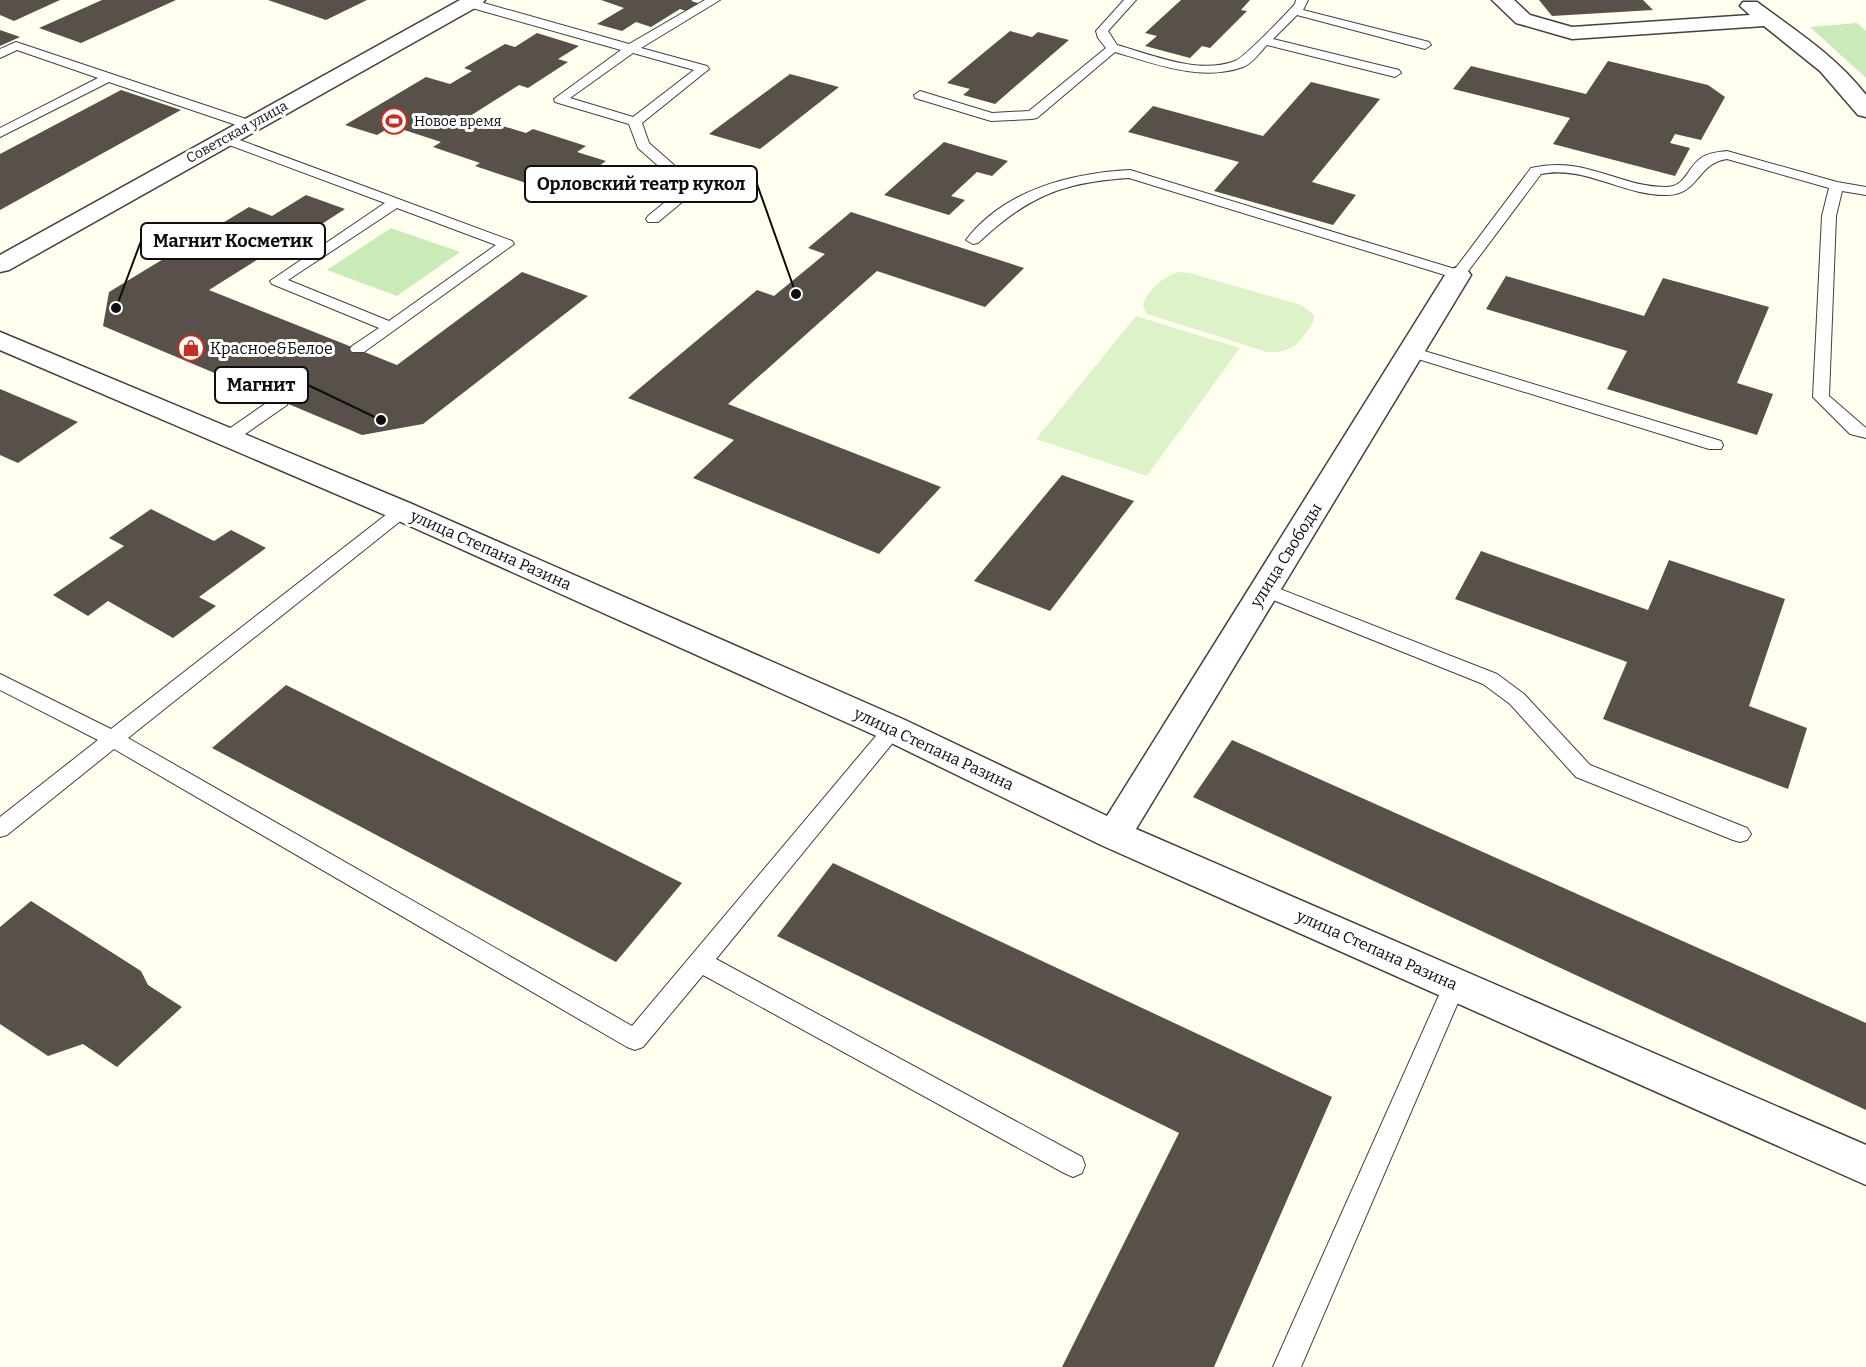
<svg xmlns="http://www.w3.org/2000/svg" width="1866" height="1367" viewBox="0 0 1866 1367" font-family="Bitter,serif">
  <rect width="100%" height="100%" fill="#fffeef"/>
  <!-- green -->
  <g fill="#caebb7">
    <path d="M 1857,23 L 1866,31 L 1866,78 L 1810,27 Z"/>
    <path d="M 391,228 L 460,252 L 397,296 L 327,270 Z"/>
  </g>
  <!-- pitch -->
  <g fill="#def2c9">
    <path d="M 1179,272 L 1190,273 L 1301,305 L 1314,315 C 1314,323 1310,327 1306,333 C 1295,349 1286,353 1267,352 L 1147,314 L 1143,307 C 1145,291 1164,276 1179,272 Z"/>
    <path d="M 1136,316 L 1240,348 L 1147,476 L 1036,439 Z"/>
  </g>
  <!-- building -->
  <g fill="#57514a">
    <path d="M 0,0 L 60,0 L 14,21 L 0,15 Z"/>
    <path d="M 102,0 L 176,0 L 81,43 L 39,28 Z"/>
    <path d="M 268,0 L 367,0 L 326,20 Z"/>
    <path d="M 601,0 L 693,0 L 691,1 L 698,3 L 686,11 L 680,9 L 651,27 L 636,22 L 622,31 L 597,24 L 624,8 Z"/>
    <path d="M 1181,0 L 1250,0 L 1241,10 L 1247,11 L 1210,48 L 1202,46 L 1190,58 L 1145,46 L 1157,36 L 1145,33 Z"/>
    <path d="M 1539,0 L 1643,0 L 1653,10 L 1552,16 Z"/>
    <path d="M 0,30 L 20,37 L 0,46 Z"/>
    <path d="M 1010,31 L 1032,37 L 1038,32 L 1069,40 L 995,104 L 963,95 L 970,89 L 947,83 Z"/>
    <path d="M 537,33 L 579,46 L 558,59 L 568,62 L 528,88 L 519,85 L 470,116 L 526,133 L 533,129 L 586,146 L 577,152 L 606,161 L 566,189 L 536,180 L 529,184 L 475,166 L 480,163 L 433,147 L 441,142 L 392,126 L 377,135 L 345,125 L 426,77 L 450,84 L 472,71 L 464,68 L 505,44 L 515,47 Z"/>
    <path d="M 1608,61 L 1708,85 L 1725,97 L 1701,140 L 1675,134 L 1670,143 L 1690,148 L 1675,176 L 1553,144 L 1570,118 L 1453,89 L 1471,66 L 1586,94 Z"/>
    <path d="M 790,74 L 839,87 L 760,149 L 709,134 Z"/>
    <path d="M 1311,82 L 1380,99 L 1312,182 L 1356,195 L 1333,225 L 1214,191 L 1239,162 L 1128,132 L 1153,106 L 1263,136 Z"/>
    <path d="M 121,90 L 181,110 L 0,210 L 0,154 Z"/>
    <path d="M 944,142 L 1008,161 L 992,176 L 977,172 L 951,196 L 965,200 L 949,215 L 884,195 Z"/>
    <path d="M 306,195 L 345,209 L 311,231 L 324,235 L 306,246 L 293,241 L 274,253 L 271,251 L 209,290 L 397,365 L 522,272 L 588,296 L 423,424 L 362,435 L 103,326 L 109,292 L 249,207 L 272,216 Z"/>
    <path d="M 851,212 L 1024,268 L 985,307 L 877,271 L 728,404 L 941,487 L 879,554 L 693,478 L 734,440 L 628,398 L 757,290 L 774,296 L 825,254 L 808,248 Z"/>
    <path d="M 1506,276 L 1644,316 L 1663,278 L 1769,307 L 1737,383 L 1773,394 L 1757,435 L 1607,389 L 1627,351 L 1486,309 Z"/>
    <path d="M 0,389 L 78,422 L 18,463 L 0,455 Z"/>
    <path d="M 1062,475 L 1134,501 L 1050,611 L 974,581 Z"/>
    <path d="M 151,509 L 214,541 L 231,530 L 266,548 L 199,597 L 216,606 L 173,638 L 108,601 L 88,616 L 53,595 L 124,546 L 109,538 Z"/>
    <path d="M 1481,551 L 1648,610 L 1669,560 L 1785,599 L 1749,706 L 1807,728 L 1788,789 L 1603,719 L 1627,662 L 1455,599 Z"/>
    <path d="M 286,685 L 682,883 L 616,962 L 212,748 Z"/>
    <path d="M 1232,740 L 1866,1023 L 1866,1110 L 1193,797 Z"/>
    <path d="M 833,863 L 1332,1097 L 1214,1367 L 1062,1367 L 1179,1133 L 777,936 Z"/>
    <path d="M 31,901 L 141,971 L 148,985 L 182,1007 L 117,1067 L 83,1044 L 48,1056 L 0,1024 L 0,927 Z"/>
  </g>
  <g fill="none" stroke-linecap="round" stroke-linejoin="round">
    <!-- service casing -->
    <g stroke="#414141" stroke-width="2">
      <g id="service">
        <path d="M 465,0 L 473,0 L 629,44 L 705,0 L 720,0 L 641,48 L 707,66 L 709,69 L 642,123 L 649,143 L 691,180 L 695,190 L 693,193 L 658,222 L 648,222 L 646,219 L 648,216 L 681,189 L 680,185 L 638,148 L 629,124 L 555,102 L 554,99 L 621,50 L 465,6 ZM 633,53 L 694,70 L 633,117 L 570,98 Z"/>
        <path d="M 1124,0 L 1136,0 L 1108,31 L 1117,45 C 1153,55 1198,75 1235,61 C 1244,58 1286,14 1295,4 L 1296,0 L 1308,0 L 1303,10 L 1429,42 L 1431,45 L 1425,49 L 1297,15 L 1273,39 L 1399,70 L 1401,73 L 1395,77 L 1267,45 C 1260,52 1252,64 1243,67 C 1201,82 1156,64 1115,52 L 1037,118 L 1032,119 L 991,121 L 915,98 L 914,95 L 920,91 L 992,113 L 1029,111 L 1106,48 L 1098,38 L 1096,31 Z"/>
        <path d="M 16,42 L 255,122 L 257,125 L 255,128 L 245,128 L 109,82 L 0,137 L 0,128 L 98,78 L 17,50 L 0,58 L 0,49 Z"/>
        <path d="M 226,135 L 512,241 L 514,244 L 364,352 L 352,352 L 350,349 L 352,346 L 379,328 L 272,284 L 270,281 L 385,203 L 221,142 L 219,139 ZM 397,208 L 496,245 L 389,321 L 288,280 Z"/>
        <path d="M 1727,151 L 1837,182 L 1866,187 L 1866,195 L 1842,191 L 1836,216 L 1829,396 L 1866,428 L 1866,438 L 1850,434 L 1813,397 L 1822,216 L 1829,188 L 1727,159 C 1697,163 1699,195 1667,195 C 1623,196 1585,165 1541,174 L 1463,278 L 1458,279 L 1129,178 C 1062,182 1027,197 978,243 L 973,244 L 966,240 C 1004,190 1071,173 1130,170 L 1455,269 L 1531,168 C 1586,155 1617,187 1667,187 C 1686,186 1687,168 1701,158 C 1708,153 1718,152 1727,151 Z"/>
        <path d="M 1411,347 L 1721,441 L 1723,445 L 1721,449 L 1709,449 L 1405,355 L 1403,352 Z"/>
        <path d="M 281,396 L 289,401 L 287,405 L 235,441 L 223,441 L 221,437 L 223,433 L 275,397 Z"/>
        <path d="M 402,505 L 408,507 L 411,511 L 408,515 L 128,738 L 632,1026 L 886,724 L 893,721 L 900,724 L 903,729 L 900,734 L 716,959 L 1082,1157 L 1085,1165 L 1082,1173 L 1073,1177 L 1064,1173 L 703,975 L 643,1047 L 635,1050 L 627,1047 L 114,749 L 7,835 L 0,837 L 0,817 L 98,740 L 0,690 L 0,674 L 111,729 L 396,507 Z"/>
        <path d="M 1265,583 L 1497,674 L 1524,694 L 1590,765 L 1747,828 L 1751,834 L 1747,840 L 1740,842 L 1733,840 L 1576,777 L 1510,704 L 1483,684 L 1258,594 L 1256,589 L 1258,584 Z"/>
        <path d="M 1455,974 L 1463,977 L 1466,984 L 1301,1367 L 1273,1367 L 1444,984 L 1447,977 Z"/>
      </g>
    </g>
    <!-- minor casing -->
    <g stroke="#414141" stroke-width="3">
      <g id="minor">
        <path d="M 1492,0 L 1514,0 L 1530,15 L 1572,27 L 1750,15 L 1740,6 L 1743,2 L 1757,2 C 1795,30 1837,57 1866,95 L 1866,117 L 1858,115 L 1820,71 L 1764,26 L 1572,39 L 1516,23 Z"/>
        <path d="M 1458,267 L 1467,270 L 1471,275 L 1136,829 L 1866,1145 L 1866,1185 L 1101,845 L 881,738 L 392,518 L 0,350 L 0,332 L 412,504 L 905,720 L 1107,816 L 1445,275 L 1449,270 Z"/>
      </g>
    </g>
    <!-- tertiary casing -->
    <g stroke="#414141" stroke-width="3">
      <path id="tertiary" d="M 460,0 L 485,0 L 482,4 L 9,270 L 0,272 L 0,255 Z"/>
    </g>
    <!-- service -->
    <use href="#service" fill="#fff" fill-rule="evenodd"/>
    <!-- minor -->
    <use href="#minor" fill="#fff" fill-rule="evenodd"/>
    <!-- tertiary -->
    <use href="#tertiary" fill="#fff" fill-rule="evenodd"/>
  </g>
  <!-- icons -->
  <defs>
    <g id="stadium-ring" transform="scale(1.35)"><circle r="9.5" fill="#fff" stroke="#c43020" stroke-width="1.5"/><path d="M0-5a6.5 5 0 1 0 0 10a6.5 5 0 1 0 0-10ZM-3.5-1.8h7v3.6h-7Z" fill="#c43020"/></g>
    <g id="shop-ring" transform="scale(1.35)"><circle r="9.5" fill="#fff" stroke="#c43020" stroke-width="1.5"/><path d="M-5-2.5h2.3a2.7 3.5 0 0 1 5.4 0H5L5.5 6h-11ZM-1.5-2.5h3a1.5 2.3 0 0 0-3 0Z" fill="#c43020"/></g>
  </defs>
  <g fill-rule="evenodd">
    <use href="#stadium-ring" x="394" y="121"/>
    <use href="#shop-ring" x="191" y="348"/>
  </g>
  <g text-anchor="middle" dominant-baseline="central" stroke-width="6" stroke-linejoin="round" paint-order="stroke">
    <!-- far-poi labels -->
    <g font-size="14" fill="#0e0e0e" stroke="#fff" text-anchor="start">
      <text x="414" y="121">Новое время</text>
    </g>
    <!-- far-street labels -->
    <g font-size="14" fill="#0e0e0e" stroke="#fff">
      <text transform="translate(237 132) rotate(-29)">Советская улица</text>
    </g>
    <!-- poi labels -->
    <g font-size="16" fill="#0e0e0e" stroke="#fff" text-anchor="start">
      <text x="210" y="348">Красное&amp;Белое</text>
    </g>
    <!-- street labels -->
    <g font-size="16" fill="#0e0e0e" stroke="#fff">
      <text transform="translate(491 550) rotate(24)">улица Степана Разина</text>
      <text transform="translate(1286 555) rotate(-58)">улица Свободы</text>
      <text transform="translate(934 749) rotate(25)">улица Степана Разина</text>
      <text transform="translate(1377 950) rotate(24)">улица Степана Разина</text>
    </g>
  </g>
  <!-- callouts -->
  <path fill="none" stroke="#0e0e0e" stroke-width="2" d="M796 294L757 184M116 308L141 241M381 420L308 385"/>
  <g fill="#0e0e0e" stroke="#fff" stroke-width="2">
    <circle cx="796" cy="294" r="6"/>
    <circle cx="116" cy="308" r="6"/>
    <circle cx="381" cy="420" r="6"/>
  </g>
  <g fill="#fff" stroke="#0e0e0e" stroke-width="2">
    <rect x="525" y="166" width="232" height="36" rx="6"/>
    <rect x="141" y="223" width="184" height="36" rx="6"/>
    <rect x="215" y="367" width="93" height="36" rx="6"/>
  </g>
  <g font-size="18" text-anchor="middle" font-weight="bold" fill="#0e0e0e">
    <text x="641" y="190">Орловский театр кукол</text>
    <text x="233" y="247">Магнит Косметик</text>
    <text x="261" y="391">Магнит</text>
  </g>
</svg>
